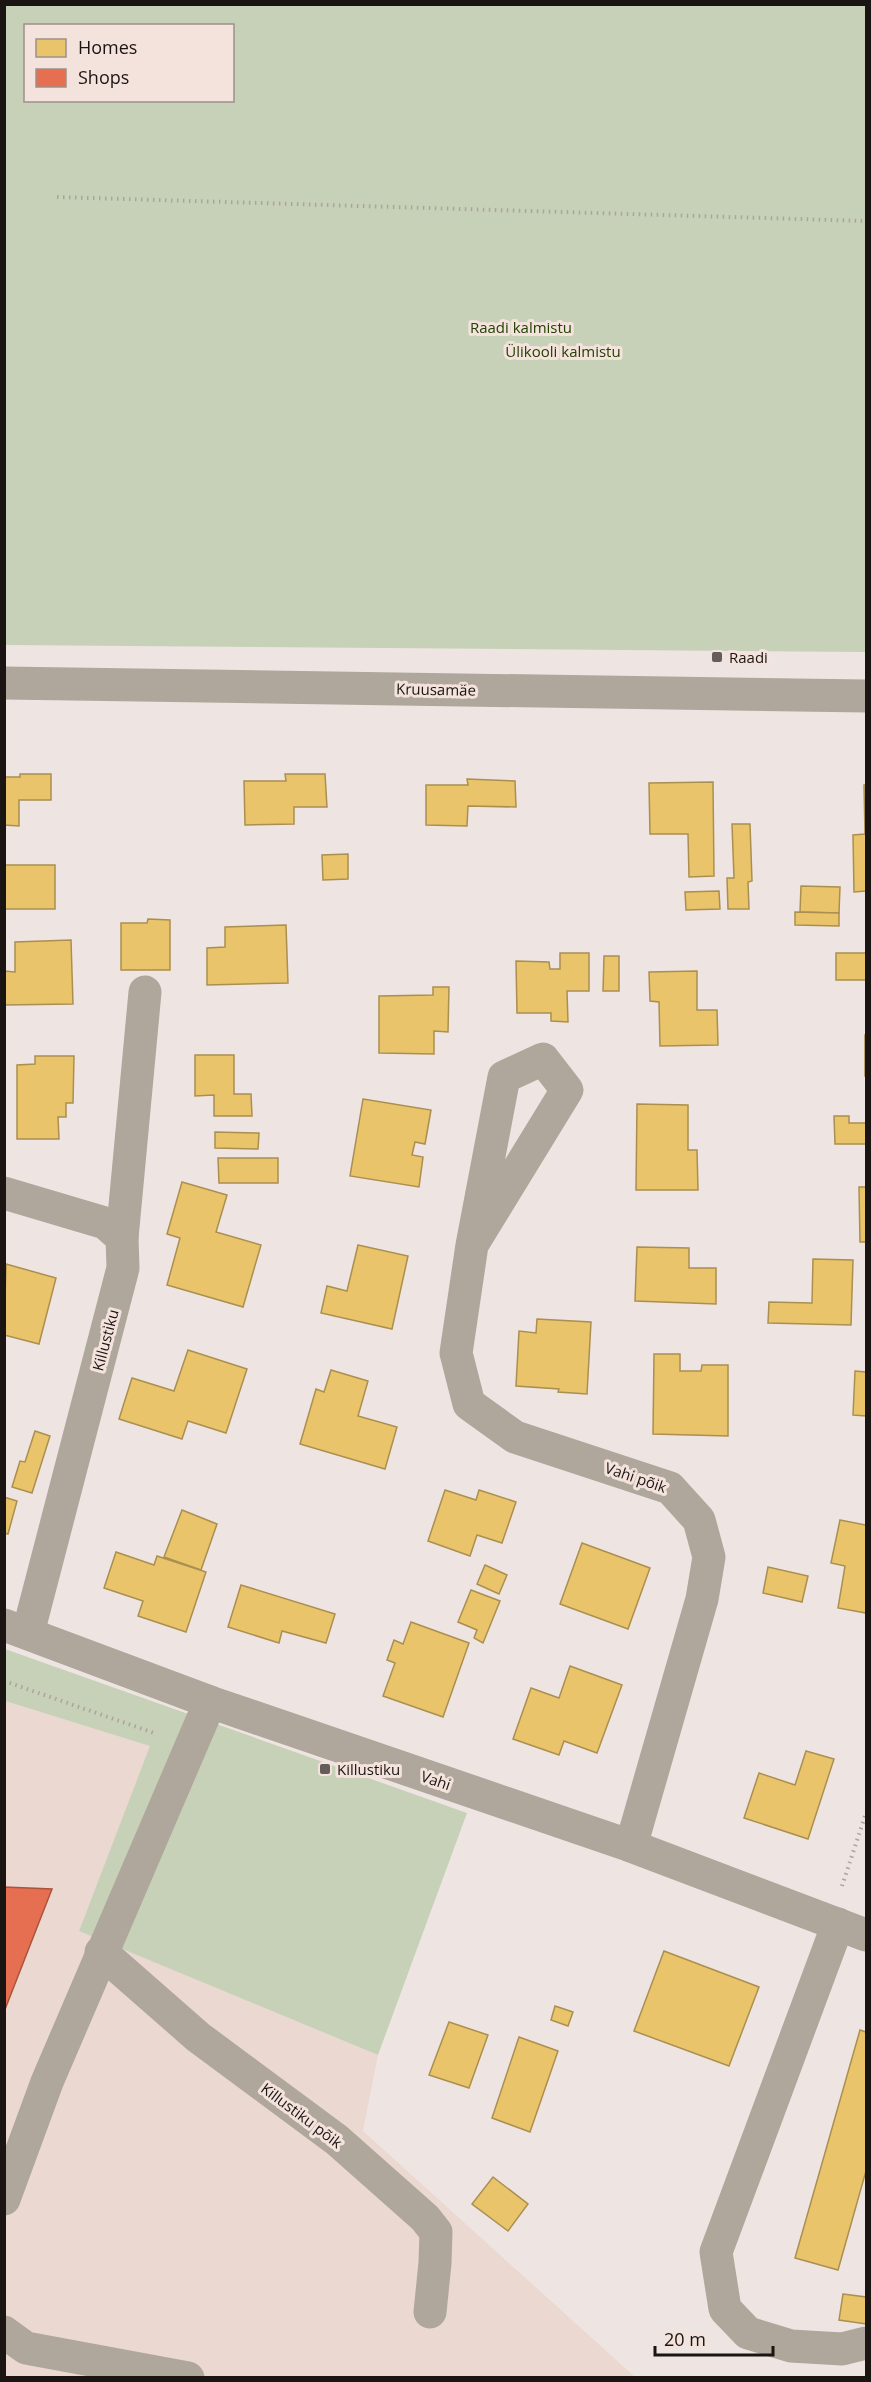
<svg xmlns="http://www.w3.org/2000/svg" width="871" height="2382" viewBox="0 0 871 2382" font-family="'Open Sans',sans-serif">
  <rect width="100%" height="100%" fill="#eee5e2"/>
  <!-- built -->
  <path fill="#ead8d1" d="M 4,1701 L 151,1746 L 79,1931 L 378,2055 L 363,2131 L 635,2377 L 5,2377 Z"/>
  <!-- green -->
  <g fill="#c7d1b8" fill-rule="evenodd">
    <path d="M 5,4 L 866,5 L 866,652 L 5,645 ZM 26,26 L 232,26 L 232,100 L 26,100 Z"/>
    <path d="M 5,1649 L 467,1813 L 378,2055 L 79,1931 L 150,1746 L 5,1701 Z"/>
  </g>
  <!-- homes -->
  <g fill="#e9c46a" stroke="#ab8f50" stroke-width="1.5">
    <path d="M 20,774 L 51,774 L 51,800 L 19,800 L 19,826 L 4,825 L 4,777 L 20,777 Z"/>
    <path d="M 285,774 L 325,774 L 327,807 L 294,807 L 294,824 L 245,825 L 244,781 L 286,781 Z"/>
    <path d="M 467,779 L 515,781 L 516,807 L 468,806 L 467,826 L 426,825 L 426,785 L 468,785 Z"/>
    <path d="M 713,782 L 714,876 L 689,877 L 688,834 L 650,834 L 649,783 Z"/>
    <path d="M 864,785 L 866,785 L 866,891 L 854,892 L 853,835 L 865,834 Z"/>
    <path d="M 732,824 L 750,824 L 752,881 L 748,882 L 749,909 L 728,909 L 727,878 L 734,878 Z"/>
    <path d="M 348,854 L 348,879 L 323,880 L 322,855 Z"/>
    <rect x="4" y="865" width="51" height="44"/>
    <path d="M 801,886 L 840,887 L 839,913 L 800,912 Z"/>
    <path d="M 719,891 L 720,909 L 686,910 L 685,892 Z"/>
    <path d="M 795,912 L 839,913 L 839,926 L 795,925 Z"/>
    <path d="M 148,919 L 170,920 L 170,970 L 121,970 L 121,923 L 147,923 Z"/>
    <path d="M 286,925 L 288,983 L 207,985 L 207,948 L 225,947 L 225,927 Z"/>
    <path d="M 71,940 L 73,1004 L 4,1005 L 4,971 L 15,972 L 15,942 Z"/>
    <path d="M 560,953 L 589,953 L 589,991 L 567,991 L 568,1022 L 551,1021 L 551,1013 L 517,1013 L 516,961 L 549,962 L 550,969 L 560,969 Z"/>
    <rect x="836" y="953" width="30" height="27"/>
    <path d="M 604,956 L 619,956 L 619,991 L 603,991 Z"/>
    <path d="M 697,971 L 697,1010 L 717,1010 L 718,1045 L 660,1046 L 659,1002 L 650,1001 L 649,972 Z"/>
    <path d="M 433,987 L 449,987 L 448,1032 L 434,1031 L 434,1054 L 379,1053 L 379,996 L 433,995 Z"/>
    <rect x="865" y="1035" width="1" height="41"/>
    <path d="M 195,1055 L 234,1055 L 234,1094 L 251,1094 L 252,1116 L 214,1116 L 214,1095 L 195,1096 Z"/>
    <path d="M 35,1056 L 74,1056 L 73,1103 L 66,1103 L 66,1117 L 58,1117 L 59,1139 L 17,1139 L 17,1065 L 35,1064 Z"/>
    <path d="M 363,1099 L 431,1110 L 425,1144 L 415,1142 L 412,1155 L 423,1157 L 419,1187 L 350,1176 Z"/>
    <path d="M 637,1104 L 688,1105 L 688,1150 L 697,1150 L 698,1190 L 636,1190 Z"/>
    <path d="M 834,1116 L 849,1116 L 849,1123 L 866,1123 L 866,1144 L 835,1144 Z"/>
    <path d="M 215,1132 L 259,1133 L 258,1149 L 215,1148 Z"/>
    <path d="M 218,1158 L 278,1158 L 278,1183 L 219,1183 Z"/>
    <path d="M 182,1182 L 227,1195 L 216,1232 L 261,1245 L 243,1307 L 167,1285 L 180,1238 L 167,1234 Z"/>
    <path d="M 859,1187 L 866,1187 L 866,1242 L 860,1242 Z"/>
    <path d="M 358,1245 L 408,1256 L 392,1329 L 321,1313 L 327,1286 L 347,1291 Z"/>
    <path d="M 637,1247 L 689,1248 L 689,1268 L 716,1268 L 716,1304 L 635,1301 Z"/>
    <path d="M 813,1259 L 853,1260 L 851,1325 L 768,1323 L 769,1302 L 812,1303 Z"/>
    <path d="M 6,1264 L 56,1278 L 39,1344 L 4,1335 Z"/>
    <path d="M 537,1319 L 591,1322 L 587,1394 L 558,1392 L 559,1389 L 516,1386 L 519,1331 L 536,1333 Z"/>
    <path d="M 188,1350 L 247,1369 L 226,1433 L 188,1421 L 182,1439 L 119,1419 L 132,1378 L 174,1391 Z"/>
    <path d="M 654,1354 L 680,1354 L 680,1371 L 701,1371 L 702,1365 L 728,1365 L 728,1436 L 653,1434 Z"/>
    <path d="M 331,1370 L 368,1381 L 358,1416 L 397,1427 L 385,1469 L 300,1444 L 316,1389 L 324,1392 Z"/>
    <path d="M 855,1371 L 866,1372 L 866,1416 L 853,1415 Z"/>
    <path d="M 35,1431 L 50,1436 L 32,1493 L 12,1487 L 20,1461 L 25,1462 Z"/>
    <path d="M 445,1490 L 476,1500 L 479,1490 L 516,1502 L 502,1543 L 477,1535 L 470,1556 L 428,1541 Z"/>
    <path d="M 4,1497 L 17,1501 L 8,1534 L 4,1533 Z"/>
    <path d="M 182,1510 L 217,1524 L 201,1570 L 164,1557 Z"/>
    <path d="M 840,1520 L 866,1525 L 866,1613 L 838,1608 L 845,1566 L 831,1563 Z"/>
    <path d="M 582,1543 L 650,1568 L 628,1629 L 560,1604 Z"/>
    <path d="M 116,1552 L 154,1565 L 157,1556 L 206,1572 L 186,1632 L 138,1616 L 143,1601 L 104,1588 Z"/>
    <path d="M 485,1565 L 507,1575 L 499,1594 L 477,1584 Z"/>
    <path d="M 768,1567 L 808,1576 L 802,1602 L 763,1593 Z"/>
    <path d="M 241,1585 L 335,1614 L 326,1643 L 282,1631 L 279,1643 L 228,1627 Z"/>
    <path d="M 471,1590 L 500,1601 L 483,1643 L 474,1638 L 477,1630 L 458,1622 Z"/>
    <path d="M 411,1622 L 469,1643 L 443,1717 L 383,1696 L 395,1663 L 387,1660 L 394,1640 L 403,1644 Z"/>
    <path d="M 570,1666 L 622,1685 L 597,1753 L 564,1741 L 559,1755 L 513,1739 L 531,1688 L 559,1698 Z"/>
    <path d="M 806,1751 L 834,1759 L 808,1839 L 744,1818 L 759,1773 L 795,1785 Z"/>
    <path d="M 664,1951 L 759,1987 L 729,2066 L 634,2031 Z"/>
    <path d="M 555,2006 L 573,2012 L 568,2026 L 551,2020 Z"/>
    <path d="M 449,2022 L 488,2035 L 469,2088 L 429,2075 Z"/>
    <path d="M 860,2030 L 866,2032 L 866,2171 L 838,2270 L 795,2258 Z"/>
    <path d="M 519,2037 L 558,2051 L 530,2132 L 492,2118 Z"/>
    <path d="M 493,2177 L 528,2204 L 508,2231 L 472,2204 Z"/>
    <path d="M 843,2294 L 866,2297 L 866,2324 L 839,2320 Z"/>
  </g>
  <!-- shops -->
  <path fill="#e76f51" stroke="#aa543e" stroke-width="1.5" d="M 4,1887 L 52,1889 L 4,2012 Z"/>
  <g fill="none" stroke-linecap="round" stroke-linejoin="round">
    <!-- path -->
    <g stroke="#aca49c" stroke-width="4" stroke-dasharray="1.5 4.5" stroke-linecap="butt">
      <path d="M 57,197 L 866,221"/>
      <path d="M 4,1681 L 157,1734"/>
      <path d="M 842,1886 L 866,1813"/>
    </g>
    <!-- minor -->
    <g stroke="#afa79b" stroke-width="33">
      <path d="M 4,683 L 866,696"/>
      <path d="M 4,1193 L 105,1223 L 122,1238 L 123,1268 L 28,1633"/>
      <path d="M 122,1238 L 145,992"/>
      <path d="M 472,1245 L 567,1090 L 543,1059 L 504,1077 L 472,1245 L 456,1353 L 469,1404 L 515,1437 L 670,1488 L 699,1520 L 709,1557 L 702,1599 L 631,1846"/>
      <path d="M 4,1625 L 210,1702 L 631,1846 L 866,1935"/>
      <path d="M 838,1924 L 716,2252 L 725,2309 L 748,2333 L 791,2346 L 842,2349 L 866,2343"/>
      <path d="M 101,1952 L 198,2037 L 337,2140 L 425,2218 L 436,2232 L 435,2263 L 430,2312"/>
      <path d="M 4,2199 L 47,2082 L 210,1702"/>
      <path d="M 4,2332 L 26,2348 L 188,2378"/>
    </g>
  </g>
  <!-- markers -->
  <g fill="#645d5b" stroke="#f4e3dc" stroke-width="2">
    <rect x="711" y="651" width="12" height="12" rx="3"/>
    <rect x="319" y="1763" width="12" height="12" rx="3"/>
  </g>
  <g text-anchor="middle" dominant-baseline="central" stroke-width="6" stroke-linejoin="round" paint-order="stroke">
    <!-- park labels -->
    <g font-size="15" fill="#224100" stroke="#f4e3dc">
      <text x="521" y="327">Raadi kalmistu</text>
      <text x="563" y="351">Ülikooli kalmistu</text>
    </g>
    <!-- poi labels -->
    <g font-size="15" fill="#1a1412" stroke="#f4e3dc" text-anchor="start">
      <text x="729" y="657">Raadi</text>
      <text x="337" y="1769">Killustiku</text>
    </g>
    <!-- street labels -->
    <g font-size="15" fill="#1a1412" stroke="#f4e3dc">
      <text transform="translate(436 689) rotate(1)">Kruusamäe</text>
      <text transform="translate(105 1340) rotate(-75)">Killustiku</text>
      <text transform="translate(636 1477) rotate(19)">Vahi põik</text>
      <text transform="translate(436 1780) rotate(19)">Vahi</text>
      <text transform="translate(302 2115) rotate(37)">Killustiku põik</text>
    </g>
  </g>
  <!-- border -->
  <rect width="871" height="2382" fill="none" stroke="#1a1412" stroke-width="12"/>
  <!-- legend -->
  <rect x="24" y="24" width="210" height="78" fill="#f4e3dc" stroke="#9d908b" stroke-width="1.5"/>
  <rect x="36" y="39" width="30" height="18" fill="#e9c46a" stroke="#9d908b" stroke-width="1.5"/>
  <text x="78" y="54" font-size="18" fill="#1a1412">Homes</text>
  <rect x="36" y="69" width="30" height="18" fill="#e76f51" stroke="#9d908b" stroke-width="1.5"/>
  <text x="78" y="84" font-size="18" fill="#1a1412">Shops</text>
  <!-- scale -->
  <path d="M655 2346v9h118v-9" fill="none" stroke="#1a1412" stroke-width="3"/>
  <text x="664" y="2346" font-size="18" fill="#1a1412" stroke="#f4e3dc" stroke-width="4.5" paint-order="stroke">20 m</text>
</svg>
